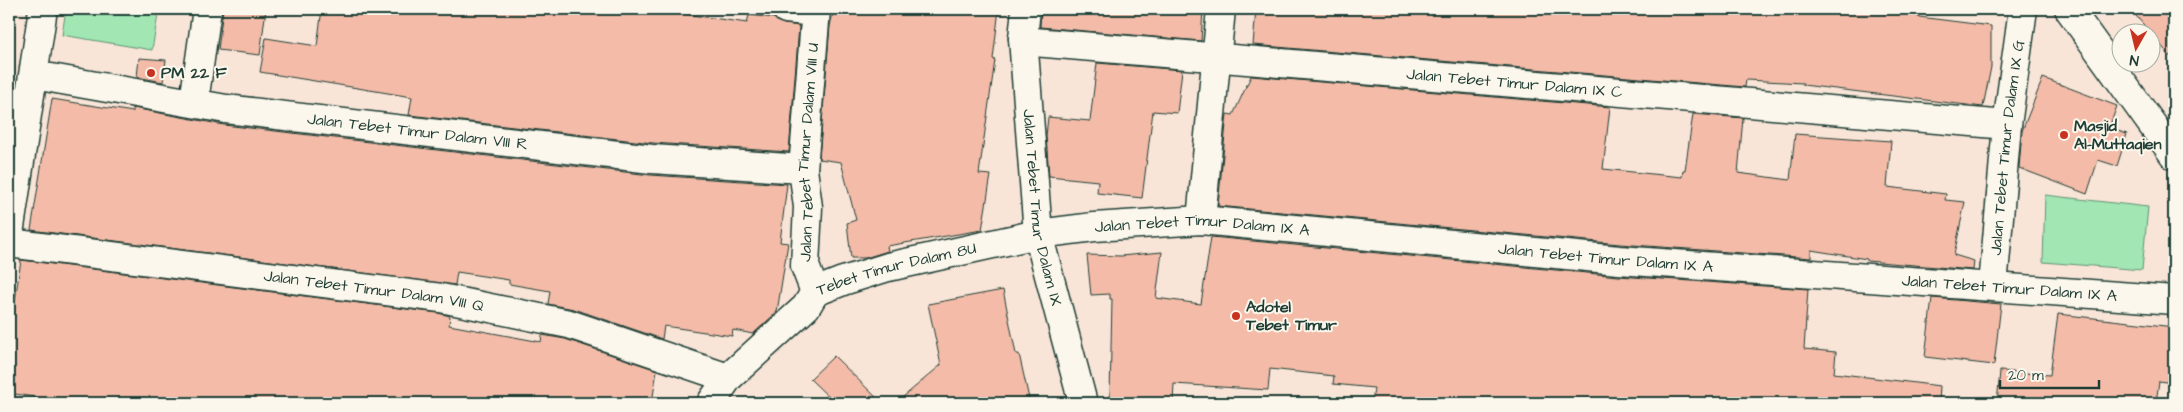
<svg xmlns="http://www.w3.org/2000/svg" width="2183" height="412" viewBox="0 0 2183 412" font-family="'Architects Daughter',sans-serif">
  <rect width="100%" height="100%" fill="#f9e5d8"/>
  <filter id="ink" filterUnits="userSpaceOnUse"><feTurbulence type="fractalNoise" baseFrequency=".02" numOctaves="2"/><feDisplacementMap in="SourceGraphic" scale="10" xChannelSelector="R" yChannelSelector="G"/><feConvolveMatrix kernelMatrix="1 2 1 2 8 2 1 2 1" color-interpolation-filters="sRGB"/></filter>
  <g filter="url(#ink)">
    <!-- green -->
    <g fill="#a1e6b3" stroke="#609274">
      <path d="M 66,9 L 159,9 L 152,50 L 62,35 Z"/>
      <path d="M 2045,195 L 2148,207 L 2142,270 L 2043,262 Z"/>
    </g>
    <!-- building -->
    <g fill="#f4bca8" stroke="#1f3d34">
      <path d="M 223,9 L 266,9 L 260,55 L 218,50 Z"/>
      <path d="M 322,9 L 650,9 L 747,23 L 749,15 L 774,18 L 784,24 L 799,26 L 789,152 L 653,143 L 409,115 L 412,97 L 260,72 L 266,38 L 317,46 Z"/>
      <path d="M 834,9 L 999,9 L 993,59 L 995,60 L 979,174 L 991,175 L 982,230 L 887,246 L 888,251 L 865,258 L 851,258 L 847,223 L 856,220 L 841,162 L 819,159 L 830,26 Z"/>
      <path d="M 1041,9 L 1203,9 L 1201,41 L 1040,27 Z"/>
      <path d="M 1256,9 L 1304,12 L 1304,9 L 1878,9 L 1919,16 L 1919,17 L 1991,26 L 1991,67 L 1983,107 L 1803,85 L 1803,83 L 1746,80 L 1745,87 L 1253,45 Z"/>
      <path d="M 2130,9 L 2174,9 L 2174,61 L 2150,32 Z"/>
      <path d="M 139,58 L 166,60 L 163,82 L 137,77 Z"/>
      <path d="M 1097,63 L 1182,70 L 1177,113 L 1153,111 L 1142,198 L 1097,193 L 1098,181 L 1049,176 L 1046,136 L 1048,117 L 1090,121 Z"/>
      <path d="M 1251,76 L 1610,107 L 1603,169 L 1682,177 L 1683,170 L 1685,170 L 1693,114 L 1743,118 L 1738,173 L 1790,180 L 1795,134 L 1891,141 L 1887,187 L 1946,194 L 1945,200 L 1965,202 L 1954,255 L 1974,261 L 1973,270 L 1867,261 L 1867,259 L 1811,250 L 1811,258 L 1620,244 L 1218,206 L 1227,114 L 1233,115 Z"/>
      <path d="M 2043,78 L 2117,106 L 2109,128 L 2127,134 L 2117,166 L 2098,160 L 2087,194 L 2019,168 L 2022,131 Z"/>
      <path d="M 52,99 L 133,112 L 133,108 L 224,125 L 650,175 L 787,184 L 780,242 L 788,243 L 777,312 L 753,334 L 733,330 L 732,336 L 664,326 L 662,339 L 574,309 L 548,304 L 550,291 L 509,284 L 509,280 L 457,272 L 455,285 L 31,230 Z"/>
      <path d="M 1211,237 L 1618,276 L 1808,289 L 1804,349 L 1836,352 L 1834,373 L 1940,386 L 1939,403 L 1372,403 L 1374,388 L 1333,384 L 1334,376 L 1270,369 L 1268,390 L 1174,384 L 1173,403 L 1110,397 L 1112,299 L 1110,299 L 1110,294 L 1091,295 L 1087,255 L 1121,256 L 1162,252 L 1156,298 L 1201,304 Z"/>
      <path d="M 21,260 L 438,313 L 450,316 L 449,325 L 541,342 L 542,335 L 565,339 L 657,370 L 652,403 L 71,403 L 9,393 L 9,341 Z"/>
      <path d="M 1003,290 L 1016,354 L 1019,354 L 1030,403 L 896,403 L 941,365 L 928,304 Z"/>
      <path d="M 1932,298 L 2001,304 L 1994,365 L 1925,357 Z"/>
      <path d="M 2058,314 L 2174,327 L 2174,383 L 2159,381 L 2156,403 L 1997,403 L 2000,371 L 2050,375 Z"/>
      <path d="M 834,356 L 882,403 L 835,403 L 810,379 Z"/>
    </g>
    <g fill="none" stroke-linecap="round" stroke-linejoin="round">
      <!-- street casing -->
      <g stroke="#1f3d34" stroke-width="31">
        <g id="street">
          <path d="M 786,9 L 816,12"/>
          <path id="s1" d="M 1026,9 L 1023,38 L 1038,234 L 1083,403"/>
          <path d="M 2069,9 L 2174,155"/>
          <path id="s2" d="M 1023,38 L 1034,42 L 2007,125"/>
          <path id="s3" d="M 34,75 L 226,109 L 652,159 L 803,169"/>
          <path d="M 194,102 L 207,9"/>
          <path d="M 1201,220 L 1221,9"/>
          <path d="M 9,234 L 43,9"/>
          <path id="s4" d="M 9,243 L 441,298 L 569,324 L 728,378"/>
          <path id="s5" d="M 1993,286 L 2007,125 L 2023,9"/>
          <path id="s6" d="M 815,292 L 805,266 L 808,207 L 803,169 L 816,9"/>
          <path id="s7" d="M 711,403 L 728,378 L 806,307 L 815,292 L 843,281 L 888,267 L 1038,234 L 1094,227 L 1201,220 L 1619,260 L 2174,300"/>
        </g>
      </g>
      <!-- street -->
      <use href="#street" stroke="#fbf7ec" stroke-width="28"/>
    </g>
  </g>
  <!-- markers -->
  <g fill="#c8321e" stroke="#fbf7ec" stroke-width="2">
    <circle cx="151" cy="73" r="5"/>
    <circle cx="2064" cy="135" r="5"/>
    <circle cx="1236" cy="316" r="5"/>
  </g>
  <g text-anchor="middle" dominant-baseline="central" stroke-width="4" stroke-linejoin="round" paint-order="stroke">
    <!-- poi labels -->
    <g font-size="16" font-weight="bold" fill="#1f3d34" stroke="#fbf7ec" text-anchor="start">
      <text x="161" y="73">PM 22 F</text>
      <text x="2074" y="126">Masjid<tspan x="2074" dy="18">Al-Muttaqien</tspan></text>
      <text x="1246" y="307">Adotel<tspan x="1246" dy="18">Tebet Timur</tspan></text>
    </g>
    <!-- street labels -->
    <g font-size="16" fill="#1f3d34" stroke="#fbf7ec">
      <text stroke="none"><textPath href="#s2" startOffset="494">Jalan Tebet Timur Dalam IX C</textPath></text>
      <text stroke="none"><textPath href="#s3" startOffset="388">Jalan Tebet Timur Dalam VIII R</textPath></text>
      <text stroke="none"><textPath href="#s5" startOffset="139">Jalan Tebet Timur Dalam IX G</textPath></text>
      <text stroke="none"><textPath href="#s6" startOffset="142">Jalan Tebet Timur Dalam VIII U</textPath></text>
      <text stroke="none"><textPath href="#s1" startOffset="200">Jalan Tebet Timur Dalam IX</textPath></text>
      <text stroke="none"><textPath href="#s7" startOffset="549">Jalan Tebet Timur Dalam IX A</textPath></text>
      <text stroke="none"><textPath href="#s7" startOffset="954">Jalan Tebet Timur Dalam IX A</textPath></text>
      <text stroke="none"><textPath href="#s7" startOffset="238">Tebet Timur Dalam 8U</textPath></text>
      <text stroke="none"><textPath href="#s7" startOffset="1359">Jalan Tebet Timur Dalam IX A</textPath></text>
      <text stroke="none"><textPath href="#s4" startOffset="368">Jalan Tebet Timur Dalam VIII Q</textPath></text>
    </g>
  </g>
  <!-- margin -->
  <rect width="2183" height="412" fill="none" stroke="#fbf7ec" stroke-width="30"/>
  <rect x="15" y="15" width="2153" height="382" fill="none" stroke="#1f3d34" stroke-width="2" filter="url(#ink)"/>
  <!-- north arrow -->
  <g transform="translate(2136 48) rotate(188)"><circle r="24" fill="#fbf7ec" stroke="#a3ada2"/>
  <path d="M0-4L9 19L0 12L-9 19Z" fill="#c8321e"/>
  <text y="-8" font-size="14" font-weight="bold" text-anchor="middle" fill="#1f3d34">N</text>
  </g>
  <!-- scale -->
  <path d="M2000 380v8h99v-8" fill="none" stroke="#1f3d34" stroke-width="2.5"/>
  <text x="2008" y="380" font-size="15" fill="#1f3d34" stroke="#fbf7ec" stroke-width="4" paint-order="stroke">20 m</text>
</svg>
